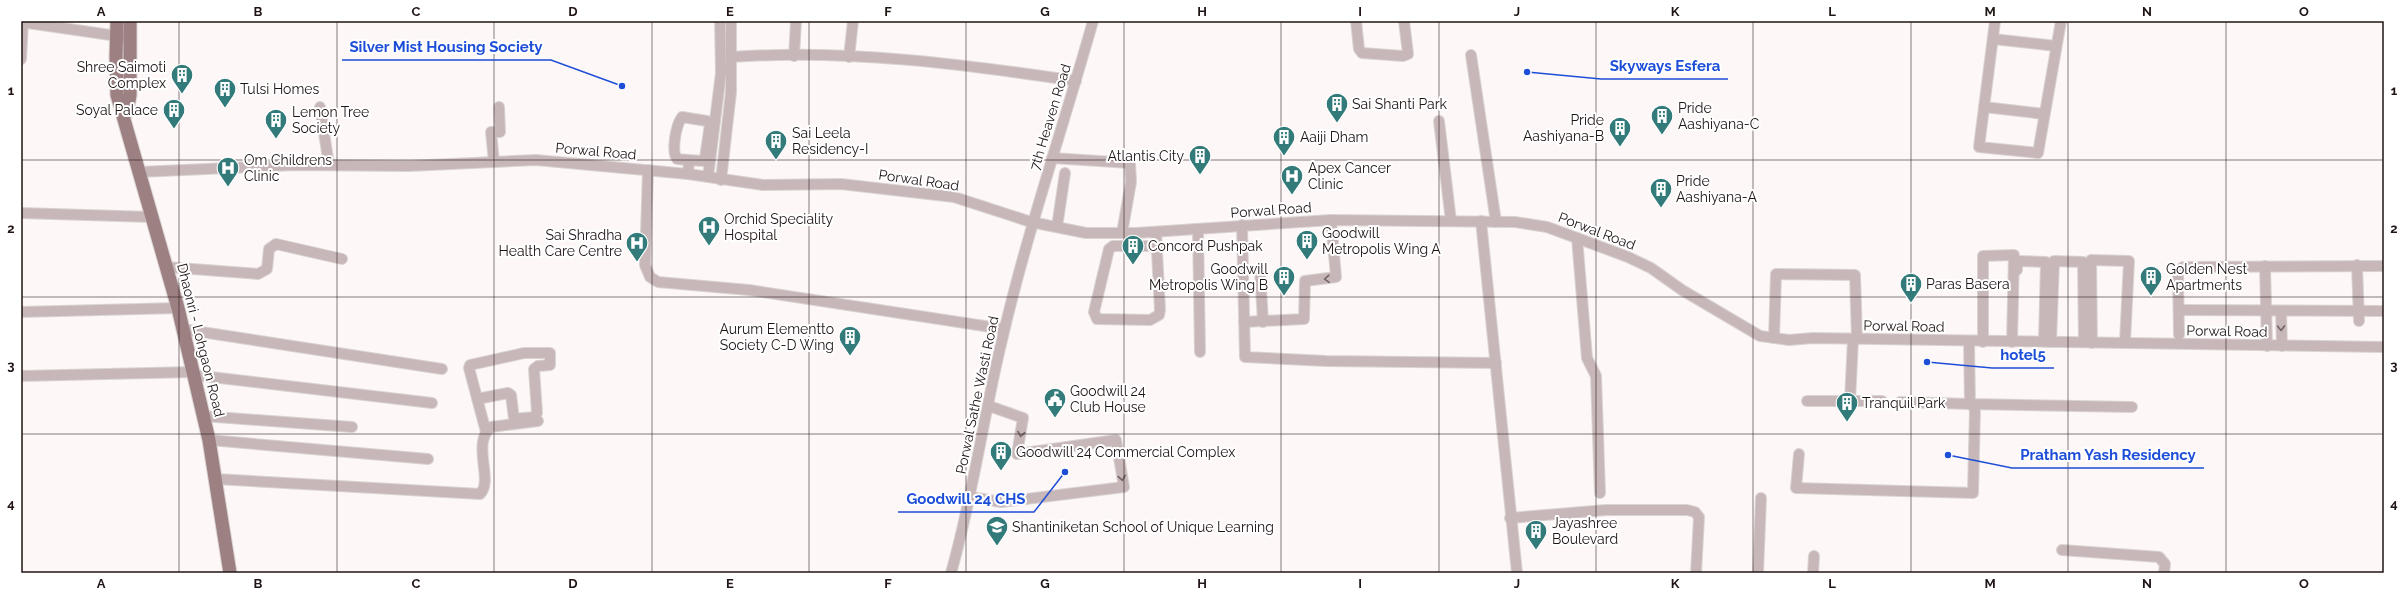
<svg xmlns="http://www.w3.org/2000/svg" width="2405" height="594" viewBox="0 0 2405 594" font-family="Raleway,sans-serif">
  <rect width="100%" height="100%" fill="#fef7f7"/>
  <g fill="none" stroke-linecap="round" stroke-linejoin="round">
    <!-- minor casing -->
    <g stroke="#dad3d3" stroke-width="12">
      <g id="minor">
        <path d="M 1356,21 L 1359,49 L 1362,53 L 1403,56 L 1408,54 L 1404,21"/>
        <path d="M 1995,21 L 1979,147 L 2038,153 L 2061,21"/>
        <path d="M 21,22 L 124,37"/>
        <path d="M 1993,39 L 2056,46"/>
        <path d="M 1471,55 L 1496,222"/>
        <path d="M 794,56 L 796,21"/>
        <path d="M 731,57 C 846,49 963,64 1076,81"/>
        <path d="M 849,57 L 853,21"/>
        <path d="M 21,59 L 23,22"/>
        <path d="M 320,107 L 329,165"/>
        <path d="M 1984,107 L 2044,114"/>
        <path d="M 1439,121 L 1451,221"/>
        <path d="M 1052,158 L 1130,163 L 1131,182 L 1122,233"/>
        <path d="M 494,162 L 491,132 L 500,132 L 499,107"/>
        <path d="M 648,170 L 645,265 L 650,277 L 658,282 L 749,290 L 1004,329"/>
        <path d="M 139,172 L 295,165 L 409,166 L 536,160 L 688,174 L 763,185 L 841,184 L 954,197 L 1031,222 L 1086,233 L 1136,233 L 1331,220 L 1515,222 L 1547,227 L 1628,257 L 1651,268 L 1682,290 L 1760,336 L 1789,340 L 1813,338 L 2384,347"/>
        <path d="M 688,174 L 689,160 L 677,159 C 671,151 676,125 682,117 L 707,121 L 710,124 L 705,158 L 703,161 L 689,160"/>
        <path d="M 708,177 L 721,73 L 720,21"/>
        <path d="M 721,180 L 731,92 L 731,21"/>
        <path d="M 21,213 L 151,217"/>
        <path d="M 1481,221 L 1517,573"/>
        <path d="M 1242,225 L 1245,357 L 1326,361 L 1496,363"/>
        <path d="M 1057,227 L 1065,173"/>
        <path d="M 1198,229 L 1200,352"/>
        <path d="M 1156,232 L 1160,310 L 1159,315 L 1150,320 L 1097,319 L 1094,312 L 1109,249 L 1113,246 L 1157,246"/>
        <path d="M 1577,238 L 1587,358 L 1596,376 L 1600,493"/>
        <path d="M 2357,265 L 2359,321"/>
        <path d="M 2265,266 L 2267,346"/>
        <path d="M 166,267 L 258,274 L 267,269 L 269,249 L 276,244 L 342,259"/>
        <path d="M 1260,270 L 1263,322"/>
        <path d="M 2017,270 L 2017,261 L 2046,262 L 2044,340"/>
        <path d="M 2179,310 L 2384,311"/>
        <path d="M 2281,311 L 2282,346"/>
        <path d="M 21,312 L 178,308"/>
        <path d="M 1244,322 L 1304,319 L 1305,281 L 1336,277 L 1331,220"/>
        <path d="M 182,329 L 442,369"/>
        <path d="M 2179,335 L 2178,272 L 2183,267 L 2384,266"/>
        <path d="M 1774,338 L 1776,274 L 1855,275 L 1857,339"/>
        <path d="M 1969,341 L 1970,404 L 2132,407"/>
        <path d="M 1983,342 L 1983,256 L 2014,255 L 2012,342"/>
        <path d="M 2051,342 L 2054,261 L 2083,262 L 2084,342"/>
        <path d="M 2092,343 L 2091,260 L 2129,261 L 2125,342"/>
        <path d="M 194,375 L 432,403"/>
        <path d="M 21,376 L 193,372"/>
        <path d="M 477,399 L 508,393 L 511,395 L 514,419 L 534,417 L 537,413 L 534,369 L 538,366 L 550,365 L 550,353 L 524,353 L 470,365 L 469,368 L 486,432"/>
        <path d="M 1807,401 L 1882,401"/>
        <path d="M 1850,401 L 1853,339"/>
        <path d="M 203,416 L 352,427"/>
        <path d="M 209,440 L 428,459"/>
        <path d="M 1799,454 L 1796,488 L 1973,493 L 1975,408 L 1970,404 L 1900,402"/>
        <path d="M 216,479 L 480,494 C 494,481 471,443 491,427 L 538,421"/>
        <path d="M 971,497 L 1001,502 L 1124,487 L 1116,440 L 1017,454 L 1023,418 L 989,406"/>
        <path d="M 1510,518 L 1606,510 L 1687,510 L 1695,512 L 1699,517 L 1696,573"/>
        <path d="M 2062,550 L 2159,557 L 2165,564 L 2164,573"/>
        <path d="M 951,573 C 973,496 983,418 1002,340 C 1027,232 1063,128 1093,21"/>
        <path d="M 1758,573 L 1761,498"/>
        <path d="M 1813,573 L 1814,556"/>
      </g>
    </g>
    <!-- major casing -->
    <g stroke="#dad3d3" stroke-width="15">
      <g id="major">
        <path d="M 117,21 L 116,56 L 117,95 L 178,308 L 209,440 L 230,573"/>
        <path d="M 127,112 L 130,95 L 130,21"/>
      </g>
    </g>
    <!-- minor -->
    <use href="#minor" stroke="#c7b7b8" stroke-width="10"/>
    <!-- major -->
    <use href="#major" stroke="#9c8082" stroke-width="13"/>
  </g>
  <!-- one-way arrows -->
  <defs><path id="oneway-chevron" d="M-2-3.5L2.5 0L-2 3.5" fill="none" stroke-width="1.6" stroke-linecap="round" stroke-linejoin="round"/></defs>
  <g stroke="#746666">
    <use href="#oneway-chevron" transform="translate(1327 279) rotate(176)"/>
    <use href="#oneway-chevron" transform="translate(2281 328) rotate(89)"/>
    <use href="#oneway-chevron" transform="translate(1021 434) rotate(99)"/>
    <use href="#oneway-chevron" transform="translate(1122 478) rotate(80)"/>
  </g>
  <!-- grid -->
  <path fill="none" stroke="#201415" stroke-width="1" stroke-opacity="0.55" d="M 179,21 L 179,573M 337,21 L 337,573M 494,21 L 494,573M 652,21 L 652,573M 809,21 L 809,573M 966,21 L 966,573M 1124,21 L 1124,573M 1281,21 L 1281,573M 1439,21 L 1439,573M 1596,21 L 1596,573M 1753,21 L 1753,573M 1911,21 L 1911,573M 2068,21 L 2068,573M 2226,21 L 2226,573M 21,160 L 2384,160M 21,297 L 2384,297M 21,434 L 2384,434"/>
  <!-- icons -->
  <defs>
    <g id="building-pin" transform="scale(1.15)"><path d="M0 17L-7.5 6A9.5 9.5 0 1 1 7.5 6Z" fill="#327b7a" stroke="#fff"/><path d="M-4-6H4V6H1V3H-1V6H-4ZM-2.5-4.3h1.7v1.8h-1.7ZM.8-4.3h1.7v1.8H.8ZM-2.5-1h1.7V.8h-1.7ZM.8-1h1.7V.8H.8Z" fill="#fff"/></g>
    <g id="hospital-pin" transform="scale(1.15)"><path d="M0 17L-7.5 6A9.5 9.5 0 1 1 7.5 6Z" fill="#327b7a" stroke="#fff"/><path d="M-5-5h3v3.5h4V-5h3V5h-3V1.5h-4V5h-3Z" fill="#fff"/></g>
    <g id="civic-pin" transform="scale(1.15)"><path d="M0 17L-7.5 6A9.5 9.5 0 1 1 7.5 6Z" fill="#327b7a" stroke="#fff"/><path d="M-.6-6.5H3V-4.5H.6V-3L4-1V1h2V6H-6V1h2V-1L-.6-3ZM-1.2 2.5V6h2.4V2.5Z" fill="#fff"/></g>
    <g id="school-pin" transform="scale(1.15)"><path d="M0 17L-7.5 6A9.5 9.5 0 1 1 7.5 6Z" fill="#327b7a" stroke="#fff"/><path d="M0-5L7-2L0 1L-7-2ZM-4 1L0 2.5L4 1V4Q0 6-4 4Z" fill="#fff"/></g>
  </defs>
  <g fill-rule="evenodd">
    <use href="#building-pin" x="182" y="75"/>
    <use href="#building-pin" x="225" y="89"/>
    <use href="#building-pin" x="1337" y="104"/>
    <use href="#building-pin" x="174" y="110"/>
    <use href="#building-pin" x="1662" y="116"/>
    <use href="#building-pin" x="276" y="120"/>
    <use href="#building-pin" x="1620" y="128"/>
    <use href="#building-pin" x="1284" y="137"/>
    <use href="#building-pin" x="776" y="141"/>
    <use href="#building-pin" x="1200" y="156"/>
    <use href="#hospital-pin" x="228" y="168"/>
    <use href="#hospital-pin" x="1292" y="176"/>
    <use href="#building-pin" x="1661" y="189"/>
    <use href="#hospital-pin" x="709" y="227"/>
    <use href="#building-pin" x="1307" y="241"/>
    <use href="#hospital-pin" x="637" y="243"/>
    <use href="#building-pin" x="1133" y="246"/>
    <use href="#building-pin" x="1284" y="277"/>
    <use href="#building-pin" x="2151" y="277"/>
    <use href="#building-pin" x="1911" y="284"/>
    <use href="#building-pin" x="850" y="337"/>
    <use href="#civic-pin" x="1055" y="399"/>
    <use href="#building-pin" x="1847" y="403"/>
    <use href="#building-pin" x="1001" y="452"/>
    <use href="#school-pin" x="997" y="527"/>
    <use href="#building-pin" x="1536" y="531"/>
  </g>
  <g text-anchor="middle" dominant-baseline="central" stroke-width="4" stroke-linejoin="round" paint-order="stroke">
    <!-- poi labels -->
    <g font-size="14" fill="#201415" stroke="#fff" text-anchor="start">
      <text x="166" y="67" text-anchor="end">Shree Saimoti<tspan x="166" dy="16">Complex</tspan></text>
      <text x="240" y="89">Tulsi Homes</text>
      <text x="1352" y="104">Sai Shanti Park</text>
      <text x="1678" y="108">Pride<tspan x="1678" dy="16">Aashiyana-C</tspan></text>
      <text x="158" y="110" text-anchor="end">Soyal Palace</text>
      <text x="292" y="112">Lemon Tree<tspan x="292" dy="16">Society</tspan></text>
      <text x="1604" y="120" text-anchor="end">Pride<tspan x="1604" dy="16">Aashiyana-B</tspan></text>
      <text x="792" y="133">Sai Leela<tspan x="792" dy="16">Residency-I</tspan></text>
      <text x="1300" y="137">Aaiji Dham</text>
      <text x="1184" y="156" text-anchor="end">Atlantis City</text>
      <text x="244" y="160">Om Childrens<tspan x="244" dy="16">Clinic</tspan></text>
      <text x="1308" y="168">Apex Cancer<tspan x="1308" dy="16">Clinic</tspan></text>
      <text x="1676" y="181">Pride<tspan x="1676" dy="16">Aashiyana-A</tspan></text>
      <text x="724" y="219">Orchid Speciality<tspan x="724" dy="16">Hospital</tspan></text>
      <text x="1322" y="233">Goodwill<tspan x="1322" dy="16">Metropolis Wing A</tspan></text>
      <text x="622" y="235" text-anchor="end">Sai Shradha<tspan x="622" dy="16">Health Care Centre</tspan></text>
      <text x="1148" y="246">Concord Pushpak</text>
      <text x="1268" y="269" text-anchor="end">Goodwill<tspan x="1268" dy="16">Metropolis Wing B</tspan></text>
      <text x="2166" y="269">Golden Nest<tspan x="2166" dy="16">Apartments</tspan></text>
      <text x="1926" y="284">Paras Basera</text>
      <text x="834" y="329" text-anchor="end">Aurum Elementto<tspan x="834" dy="16">Society C-D Wing</tspan></text>
      <text x="1070" y="391">Goodwill 24<tspan x="1070" dy="16">Club House</tspan></text>
      <text x="1862" y="403">Tranquil Park</text>
      <text x="1016" y="452">Goodwill 24 Commercial Complex</text>
      <text x="1552" y="523">Jayashree<tspan x="1552" dy="16">Boulevard</tspan></text>
      <text x="1012" y="527">Shantiniketan School of Unique Learning</text>
    </g>
    <!-- street labels -->
    <g font-size="14" fill="#201415" stroke="#fff">
      <text transform="translate(1050 117) rotate(-73)">7th Heaven Road</text>
      <text transform="translate(596 151) rotate(5)">Porwal Road</text>
      <text transform="translate(919 180) rotate(8)">Porwal Road</text>
      <text transform="translate(1271 210) rotate(-4)">Porwal Road</text>
      <text transform="translate(1597 231) rotate(21)">Porwal Road</text>
      <text transform="translate(1904 326) rotate(1)">Porwal Road</text>
      <text transform="translate(2227 331) rotate(1)">Porwal Road</text>
      <text transform="translate(201 340) rotate(76)">Dhaonri - Lohgaon Road</text>
      <text transform="translate(977 395) rotate(-78)">Porwal Sathe Wasti Road</text>
    </g>
  </g>
  <!-- callouts -->
  <path fill="none" stroke="#1d4ed8" stroke-width="1.5" d="M622 86L551 60H342M1527 72L1601 79H1728M1927 362L1992 368H2054M1948 455L2012 468H2204M1065 472L1034 512H898"/>
  <g fill="#1d4ed8" stroke="#fff" stroke-width="1.5">
    <circle cx="622" cy="86" r="4"/>
    <circle cx="1527" cy="72" r="4"/>
    <circle cx="1927" cy="362" r="4"/>
    <circle cx="1948" cy="455" r="4"/>
    <circle cx="1065" cy="472" r="4"/>
  </g>
  <g font-size="15" text-anchor="middle" font-weight="bold" fill="#1d4ed8" stroke="#fff" stroke-width="4" stroke-linejoin="round" paint-order="stroke">
    <text x="446" y="52">Silver Mist Housing Society</text>
    <text x="1665" y="71">Skyways Esfera</text>
    <text x="2023" y="360">hotel5</text>
    <text x="2108" y="460">Pratham Yash Residency</text>
    <text x="966" y="504">Goodwill 24 CHS</text>
  </g>
  <!-- border -->
  <rect width="2405" height="594" fill="none" stroke="#ffffff" stroke-width="44"/>
  <rect x="22" y="22" width="2361" height="550" fill="none" stroke="#201415" stroke-width="1.5"/>
  <g font-size="13" text-anchor="middle" font-weight="bold" fill="#201415">
    <text x="101" y="16">A</text>
    <text x="258" y="16">B</text>
    <text x="416" y="16">C</text>
    <text x="573" y="16">D</text>
    <text x="730" y="16">E</text>
    <text x="888" y="16">F</text>
    <text x="1045" y="16">G</text>
    <text x="1202" y="16">H</text>
    <text x="1360" y="16">I</text>
    <text x="1517" y="16">J</text>
    <text x="1675" y="16">K</text>
    <text x="1832" y="16">L</text>
    <text x="1990" y="16">M</text>
    <text x="2147" y="16">N</text>
    <text x="2304" y="16">O</text>
    <text x="11" y="95">1</text>
    <text x="2394" y="95">1</text>
    <text x="11" y="233">2</text>
    <text x="2394" y="233">2</text>
    <text x="11" y="370">3</text>
    <text x="2394" y="370">3</text>
    <text x="11" y="508">4</text>
    <text x="2394" y="508">4</text>
    <text x="101" y="588">A</text>
    <text x="258" y="588">B</text>
    <text x="416" y="588">C</text>
    <text x="573" y="588">D</text>
    <text x="730" y="588">E</text>
    <text x="888" y="588">F</text>
    <text x="1045" y="588">G</text>
    <text x="1202" y="588">H</text>
    <text x="1360" y="588">I</text>
    <text x="1517" y="588">J</text>
    <text x="1675" y="588">K</text>
    <text x="1832" y="588">L</text>
    <text x="1990" y="588">M</text>
    <text x="2147" y="588">N</text>
    <text x="2304" y="588">O</text>
  </g>
</svg>
